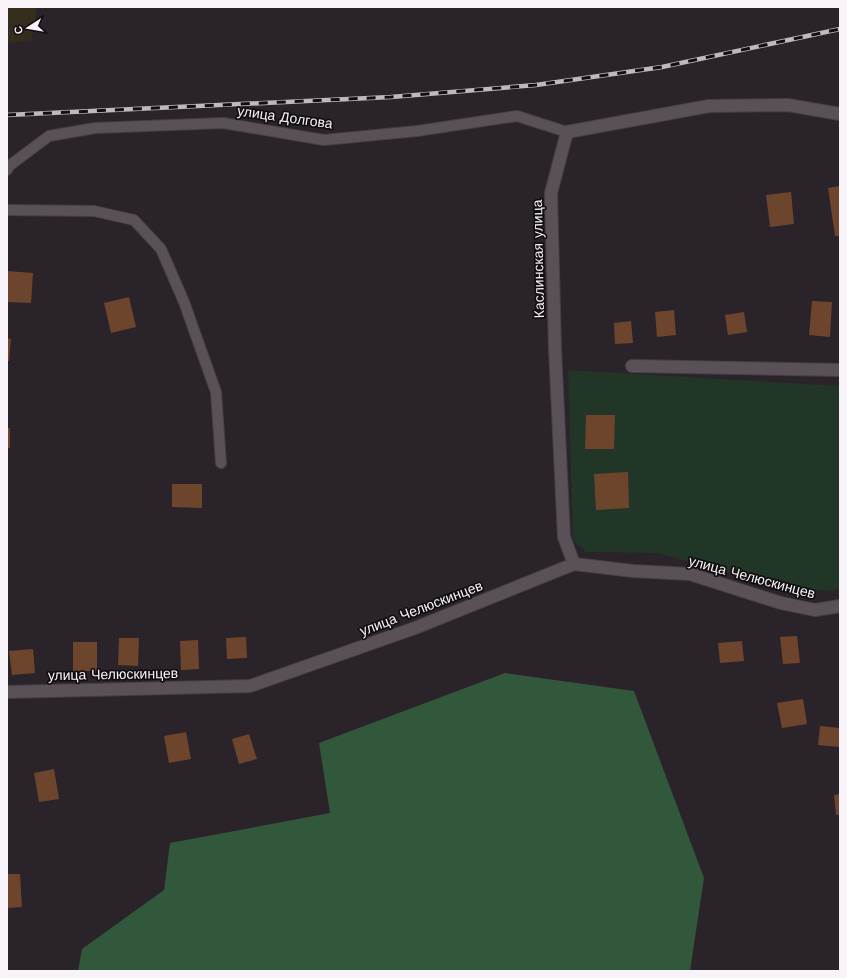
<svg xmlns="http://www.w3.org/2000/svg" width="847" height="978" viewBox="0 0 847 978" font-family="'Work Sans',sans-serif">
  <rect width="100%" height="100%" fill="#2b232a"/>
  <!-- industrial -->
  <path fill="#342d1c" d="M 7,7 L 37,7 L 31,41 L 7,43 Z"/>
  <!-- green -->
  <path fill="#213626" d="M 568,370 L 840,386 L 840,589 L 831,591 L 780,587 L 658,553 L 586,552 L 573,540 Z"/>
  <!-- forest -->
  <path fill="#31583b" d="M 505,673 L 634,691 L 704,878 L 690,971 L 78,971 L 82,949 L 164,890 L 170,843 L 330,813 L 319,743 Z"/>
  <!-- building -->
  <g fill="#6d452d">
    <path d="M 840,186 L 840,236 L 835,236 L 828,188 Z"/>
    <path d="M 791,192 L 794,224 L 770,227 L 766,195 Z"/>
    <path d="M 7,271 L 33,273 L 31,303 L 7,302 Z"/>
    <path d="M 129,297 L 136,327 L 111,333 L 104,303 Z"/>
    <path d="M 812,301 L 832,302 L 830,337 L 809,335 Z"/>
    <path d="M 674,310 L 676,335 L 657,337 L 655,312 Z"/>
    <path d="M 744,312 L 747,332 L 728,335 L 725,315 Z"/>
    <path d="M 631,321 L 633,343 L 615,344 L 614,323 Z"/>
    <path d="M 7,338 L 11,339 L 9,361 L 7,361 Z"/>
    <path d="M 586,415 L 615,415 L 614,449 L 585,449 Z"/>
    <rect x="7" y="428" width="3" height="20"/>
    <path d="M 628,472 L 629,508 L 596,510 L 594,474 Z"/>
    <path d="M 172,484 L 202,484 L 202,508 L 172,507 Z"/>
    <path d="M 797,636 L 800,663 L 783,664 L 780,637 Z"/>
    <path d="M 246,637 L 247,658 L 227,659 L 226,638 Z"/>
    <path d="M 119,638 L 139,638 L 138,666 L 118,665 Z"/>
    <path d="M 198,640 L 199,669 L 181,670 L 180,641 Z"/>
    <path d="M 742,641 L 744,661 L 720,663 L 718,643 Z"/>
    <rect x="73" y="642" width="24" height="29"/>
    <path d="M 33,649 L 35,673 L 12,675 L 9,651 Z"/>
    <path d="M 803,699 L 807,724 L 782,728 L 777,703 Z"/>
    <path d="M 820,726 L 840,728 L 840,747 L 818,745 Z"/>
    <path d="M 186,732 L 191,759 L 169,763 L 164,736 Z"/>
    <path d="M 249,734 L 257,759 L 239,764 L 232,739 Z"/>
    <path d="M 54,769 L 59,799 L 39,802 L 34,773 Z"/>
    <path d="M 840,794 L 840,815 L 836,815 L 834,795 Z"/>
    <path d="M 7,874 L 20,874 L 22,907 L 7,908 Z"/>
  </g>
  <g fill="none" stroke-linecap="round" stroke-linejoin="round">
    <!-- lane casing -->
    <g stroke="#454045" stroke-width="12">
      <g id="lane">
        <path d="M 7,170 L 9,166 L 49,136 L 95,128 L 223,123 L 324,140 L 417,131 L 517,116 L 567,132"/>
        <path d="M 7,210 L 94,211 L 134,220 L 161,249 L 184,302 L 216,392 L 221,463"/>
      </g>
    </g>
    <!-- street casing -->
    <g stroke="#454045" stroke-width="14">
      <g id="street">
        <path d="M 632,366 L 840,370"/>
        <path d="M 574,564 L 564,537 L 555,349 L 551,193 L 567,132 L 709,106 L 788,105 L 840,114"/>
        <path d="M 7,692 L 250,686 L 415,628 L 574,564 L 633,571 L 690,574 L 781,603 L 815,610 L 840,606"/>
      </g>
    </g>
    <!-- lane -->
    <use href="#lane" stroke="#595058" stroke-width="10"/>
    <!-- street -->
    <use href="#street" stroke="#595058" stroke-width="12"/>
    <!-- rail casing -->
    <g stroke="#bfb9bf" stroke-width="4.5">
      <path id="rail" d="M 7,115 L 391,97 L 536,85 L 662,67 L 840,29"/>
    </g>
    <!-- rail -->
    <use href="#rail" stroke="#110e11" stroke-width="3" stroke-dasharray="9" stroke-linecap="butt"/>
  </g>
  <g text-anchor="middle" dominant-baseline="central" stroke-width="3.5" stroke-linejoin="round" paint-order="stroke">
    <!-- street labels -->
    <g font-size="14" fill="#f8f3f8" stroke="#110e11">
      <text transform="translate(285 117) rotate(8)">улица Долгова</text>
      <text transform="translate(538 259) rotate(-91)">Каслинская улица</text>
      <text transform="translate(752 577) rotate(15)">улица Челюскинцев</text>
      <text transform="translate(421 608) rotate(-21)">улица Челюскинцев</text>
      <text transform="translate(113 674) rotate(-1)">улица Челюскинцев</text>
    </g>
  </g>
  <!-- border -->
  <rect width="847" height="978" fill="none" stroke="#f8f3f8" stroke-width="16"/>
  <!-- north arrow -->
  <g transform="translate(28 28) rotate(258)" stroke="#110e11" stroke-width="3" paint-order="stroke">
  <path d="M0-3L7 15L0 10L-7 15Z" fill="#f8f3f8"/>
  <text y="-6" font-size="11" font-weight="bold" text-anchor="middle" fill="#f8f3f8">С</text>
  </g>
</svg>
